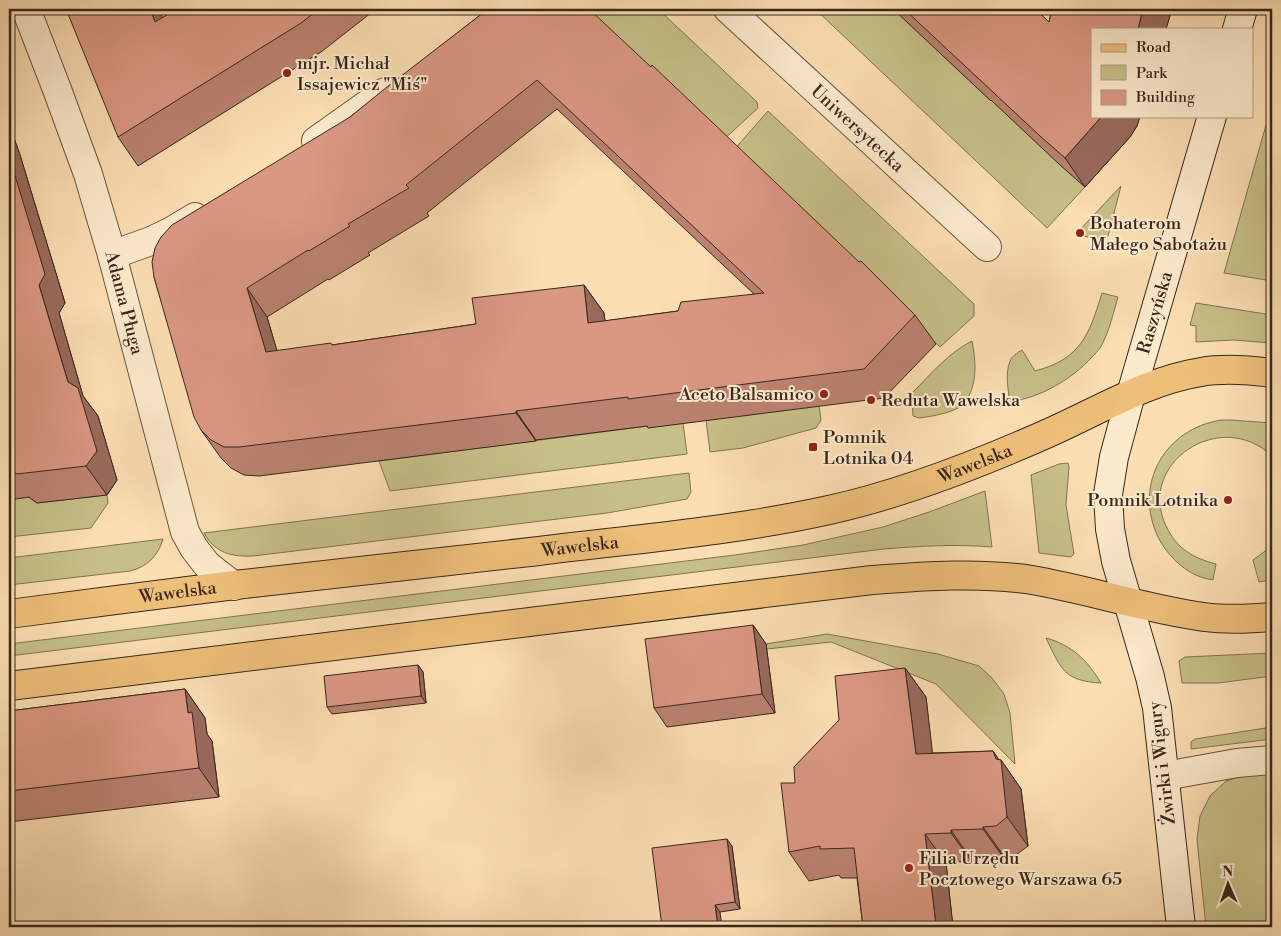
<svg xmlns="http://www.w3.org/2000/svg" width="1281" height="936" viewBox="0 0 1281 936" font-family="'Libre Bodoni',serif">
  <rect width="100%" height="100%" fill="#fbdeb2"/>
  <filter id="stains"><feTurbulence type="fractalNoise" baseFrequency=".004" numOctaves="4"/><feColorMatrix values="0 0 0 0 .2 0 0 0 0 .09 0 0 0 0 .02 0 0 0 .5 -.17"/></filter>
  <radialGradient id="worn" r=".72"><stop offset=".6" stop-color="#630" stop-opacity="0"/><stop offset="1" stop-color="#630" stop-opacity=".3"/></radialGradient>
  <!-- green -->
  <g fill="#c6bf87" stroke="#807352">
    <path d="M 579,9 L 658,9 L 757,102 L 758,108 L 722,141 Z"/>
    <path d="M 815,9 L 894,9 L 990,100 L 991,100 L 1085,187 L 1047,228 Z"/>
    <path d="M 1272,104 L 1272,281 L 1224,273 Z"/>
    <path d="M 768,111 L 974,304 L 974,316 L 940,347 L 733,151 Z"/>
    <path d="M 1121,186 L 1108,236 L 1103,241 L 1076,234 Z"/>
    <path d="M 1102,293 L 1118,297 C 1113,314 1109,333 1100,348 C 1098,351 1095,354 1092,357 C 1071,380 1041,397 1010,402 C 1008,390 1005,373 1010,361 C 1012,356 1017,353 1022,350 L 1035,371 C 1081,359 1089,335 1102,293 Z"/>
    <path d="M 1196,303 L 1272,315 L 1272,343 L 1233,340 L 1196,342 L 1196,326 L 1190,325 Z"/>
    <path d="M 972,341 C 976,362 978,386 964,403 C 962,405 961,407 958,408 C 950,413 929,417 919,418 L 913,416 L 912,393 C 931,374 948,353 972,341 Z"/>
    <path d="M 819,405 L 821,420 L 816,428 L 743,448 L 710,452 L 706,420 Z"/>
    <path d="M 1222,420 L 1231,420 L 1272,423 L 1272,456 C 1221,407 1136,463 1166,526 C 1177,549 1193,558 1216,564 L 1213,580 C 1208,579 1203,578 1198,576 C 1181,569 1166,553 1158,537 C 1133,484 1165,428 1222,420 Z"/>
    <path d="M 683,423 L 687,454 L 390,491 L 379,461 L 648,426 Z"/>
    <path d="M 1068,463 L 1069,467 L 1066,505 L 1074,554 L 1071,557 L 1039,553 L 1031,475 L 1059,464 Z"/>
    <path d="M 689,473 L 691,492 L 687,499 L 607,513 L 253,556 C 231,557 215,553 204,533 Z"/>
    <path d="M 985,491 L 992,547 C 955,544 920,546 884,549 L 9,656 L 9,644 L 735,555 L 803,545 L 883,527 L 929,512 Z"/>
    <path d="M 107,495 L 108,503 L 91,528 L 9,537 L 9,499 L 28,497 L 37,503 Z"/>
    <path d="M 163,539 C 158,556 147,567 130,571 L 9,585 L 9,558 Z"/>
    <path d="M 1272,546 L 1272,580 L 1259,582 L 1253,560 Z"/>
    <path d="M 827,634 L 938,654 L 979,666 L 992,678 L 1004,694 L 1010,713 L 1015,764 L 936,684 L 831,642 L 767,649 L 766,644 Z"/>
    <path d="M 1046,638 C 1072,645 1088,661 1101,683 C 1064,681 1061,669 1046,638 Z"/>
    <path d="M 1272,653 L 1272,676 L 1218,683 L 1182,683 L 1179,661 L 1185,657 Z"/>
    <path d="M 1272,727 L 1272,739 L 1191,749 L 1191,742 L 1195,739 Z"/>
    <path d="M 1272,772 L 1272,927 L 1206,927 L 1197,839 L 1200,816 L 1210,796 L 1226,781 L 1242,776 Z"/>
  </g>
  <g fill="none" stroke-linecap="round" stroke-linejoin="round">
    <!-- minor casing -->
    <g stroke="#6a5542" stroke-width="30">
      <g id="minor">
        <path id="s1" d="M 26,9 L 58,92 L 88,174 L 112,255 L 185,532 L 194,548 L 207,565 L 234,586"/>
        <path id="s2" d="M 728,9 L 987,247"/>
        <path d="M 316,141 L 385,92"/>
        <path d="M 112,255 L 151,241 L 170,232 L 195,217"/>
        <path d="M 1165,776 L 1237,763 L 1272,760"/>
      </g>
    </g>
    <!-- secondary casing -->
    <g stroke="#39271d" stroke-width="30">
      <g id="secondary">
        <path d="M 1237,29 L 1243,9"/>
        <path id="s3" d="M 1181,927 L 1157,708 L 1150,677 L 1116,561 L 1110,529 L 1108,494 L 1114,457 L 1131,394 L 1212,116"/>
      </g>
    </g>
    <!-- primary casing -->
    <g stroke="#39271d" stroke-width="30">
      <g id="primary">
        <path id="s4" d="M 9,614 C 84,604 160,594 235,585 C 336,573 438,563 539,551 C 636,539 734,531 829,510 C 902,494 976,465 1044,435 C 1095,413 1145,381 1201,372 C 1224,368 1249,370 1272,373"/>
        <path d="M 9,686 L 872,580 C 926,576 979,572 1032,580 C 1090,590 1146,609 1204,617 C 1226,620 1250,619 1272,617"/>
      </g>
    </g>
    <!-- minor -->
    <use href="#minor" stroke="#fceacd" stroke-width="28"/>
    <!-- secondary -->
    <use href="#secondary" stroke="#fceacd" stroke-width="28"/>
    <!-- primary -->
    <use href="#primary" stroke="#eebf79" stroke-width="28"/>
  </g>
  <!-- wall -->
  <g fill="#bb8270" stroke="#39271d" fill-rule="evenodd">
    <path d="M 177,9 L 376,9 L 321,52 L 138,166 L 118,137 L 162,18 Z"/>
    <path d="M 488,9 L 915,315 L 936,344 L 884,398 L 648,428 L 647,426 L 536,440 L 536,441 L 259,476 L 244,475 L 231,468 L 221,458 L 201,430 L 154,277 L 350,117 ZM 557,109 L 754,294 L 678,311 L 605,321 L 604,313 L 584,285 L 476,324 L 332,345 L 277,351 L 267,317 L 328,279 L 329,280 L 370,255 L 368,253 L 429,216 L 427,213 Z"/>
    <path d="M 893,9 L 1035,9 L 1049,22 L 1052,9 L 1172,9 L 1166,29 L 1092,116 L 1140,116 L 1137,126 L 1130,137 L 1085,187 L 1060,165 L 991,100 L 991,101 Z"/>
    <path d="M 9,124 L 20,155 L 65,303 L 59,313 L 83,396 L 98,416 L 117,480 L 107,495 L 37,503 L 29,497 L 9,500 Z"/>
    <path d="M 753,625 L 766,644 L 775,713 L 667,727 L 654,708 Z"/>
    <path d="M 418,665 L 423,672 L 426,703 L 332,714 L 327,707 Z"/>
    <path d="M 905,668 L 926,697 L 932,753 L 993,751 L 999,760 L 1001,760 L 1021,789 L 1028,846 L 1016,855 L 1003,855 L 1003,857 L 971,859 L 971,861 L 946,863 L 953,927 L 863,927 L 857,878 L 841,878 L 839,875 L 809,881 L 789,852 L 795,783 Z"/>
    <path d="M 185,689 L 205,718 L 207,734 L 212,741 L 219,797 L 9,822 L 9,711 Z"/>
    <path d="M 732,846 L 740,909 L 720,912 L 662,927 Z"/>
  </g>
  <!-- shaded-wall -->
  <g fill="#996a5b" stroke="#39271d">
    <path d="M 150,9 L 159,9 L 175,51 L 155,22 Z"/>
    <path d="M 1143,9 L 1172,9 L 1166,29 L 1138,29 Z"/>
    <path d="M 1102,116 L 1140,116 L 1137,126 L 1130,137 L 1085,187 L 1065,158 Z"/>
    <path d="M 9,124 L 20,155 L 65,303 L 59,313 L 83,396 L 98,416 L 117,480 L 107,495 L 86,466 L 68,382 L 39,285 L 9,156 Z"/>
    <path d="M 584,285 L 604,313 L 608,351 L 588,323 Z"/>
    <path d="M 247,288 L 267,317 L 286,381 L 266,352 Z"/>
    <path d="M 516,411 L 536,440 L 536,441 L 516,413 Z"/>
    <path d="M 753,625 L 766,644 L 775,713 L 762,694 Z"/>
    <path d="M 418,665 L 423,672 L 426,703 L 421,696 Z"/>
    <path d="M 905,668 L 926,697 L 936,783 L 916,754 Z"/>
    <path d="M 185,689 L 205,718 L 207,734 L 212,741 L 219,797 L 199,768 L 188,713 Z"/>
    <path d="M 993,751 L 1001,763 L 1001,760 L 1021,789 L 1028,846 L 1007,817 L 996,759 Z"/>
    <path d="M 983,827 L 1003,855 L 1003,857 L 983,829 Z"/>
    <path d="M 951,830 L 971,859 L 971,861 L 951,833 Z"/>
    <path d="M 925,834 L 946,863 L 953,927 L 938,927 L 936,925 Z"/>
    <path d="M 727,839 L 732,846 L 740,909 L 735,902 Z"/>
    <path d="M 715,905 L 720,912 L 722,927 L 718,927 Z"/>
  </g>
  <!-- building -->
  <g fill="#da9782" stroke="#39271d" fill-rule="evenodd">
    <path d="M 66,9 L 150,9 L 155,22 L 177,9 L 319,9 L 301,23 L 118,137 Z"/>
    <path d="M 488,9 L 589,9 L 651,67 L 652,65 L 713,123 L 859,262 L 861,261 L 915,315 L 864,369 L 628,399 L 628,397 L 516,411 L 516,413 L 239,447 L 224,447 L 211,440 L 201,430 L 194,417 L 154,277 L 152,262 L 155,248 L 161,237 L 172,225 L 350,117 L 387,87 ZM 537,80 L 764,293 L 681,302 L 678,311 L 588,323 L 584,285 L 472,298 L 476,324 L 332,345 L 331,343 L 266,352 L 247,288 L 308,250 L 309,251 L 350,226 L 348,224 L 409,188 L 406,185 Z"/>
    <path d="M 904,9 L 1035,9 L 1049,22 L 1052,9 L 1143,9 L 1138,29 L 1092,29 L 1092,116 L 1102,116 L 1065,158 L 1040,136 Z"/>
    <path d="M 9,156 L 45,274 L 39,285 L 53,332 L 68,382 L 78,388 L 97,451 L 86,466 L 17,474 L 9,469 Z"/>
    <path d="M 753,625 L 762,694 L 654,708 L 645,639 Z"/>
    <path d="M 418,665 L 421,696 L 327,707 L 324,676 Z"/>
    <path d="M 905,668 L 916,754 L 993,751 L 996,759 L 1001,760 L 1007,817 L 996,826 L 983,827 L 983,829 L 951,830 L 951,833 L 925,834 L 936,925 L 917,927 L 863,927 L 854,848 L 820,849 L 820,846 L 789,852 L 781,783 L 795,783 L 794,767 L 839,720 L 835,676 Z"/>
    <path d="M 185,689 L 188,713 L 192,712 L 199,768 L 9,791 L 9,711 Z"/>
    <path d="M 727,839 L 735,902 L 715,905 L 718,927 L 662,927 L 652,848 Z"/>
  </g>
  <!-- markers -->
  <g fill="#8f2418" stroke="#fceacd" stroke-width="2">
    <circle cx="287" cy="73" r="5"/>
    <circle cx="1080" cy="233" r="5"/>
    <circle cx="824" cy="394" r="5"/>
    <circle cx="871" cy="400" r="5"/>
    <rect x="808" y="442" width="10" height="10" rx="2.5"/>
    <circle cx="1228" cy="500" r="5"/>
    <circle cx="909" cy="868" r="5"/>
  </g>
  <g text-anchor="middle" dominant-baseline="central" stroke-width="4" stroke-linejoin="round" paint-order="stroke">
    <!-- poi labels -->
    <g font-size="18" fill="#39271d" stroke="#fceacd" text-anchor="start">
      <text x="297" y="63">mjr. Michał<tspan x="297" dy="21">Issajewicz "Miś"</tspan></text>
      <text x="1090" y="223">Bohaterom<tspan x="1090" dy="21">Małego Sabotażu</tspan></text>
      <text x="814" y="394" text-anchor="end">Aceto Balsamico</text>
      <text x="881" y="400">Reduta Wawelska</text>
      <text x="823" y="437">Pomnik<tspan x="823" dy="21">Lotnika 04</tspan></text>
      <text x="1218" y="500" text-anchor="end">Pomnik Lotnika</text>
      <text x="919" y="858">Filia Urzędu<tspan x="919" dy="21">Pocztowego Warszawa 65</tspan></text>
    </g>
    <!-- street labels -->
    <g font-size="18" fill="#39271d" stroke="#fceacd">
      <text stroke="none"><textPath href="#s2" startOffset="176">Uniwersytecka</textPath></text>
      <text stroke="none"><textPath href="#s1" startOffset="310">Adama Pługa</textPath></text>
      <text stroke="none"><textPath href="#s3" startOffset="628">Raszyńska</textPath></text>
      <text stroke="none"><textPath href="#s4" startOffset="980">Wawelska</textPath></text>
      <text stroke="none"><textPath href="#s4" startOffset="575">Wawelska</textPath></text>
      <text stroke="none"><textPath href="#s4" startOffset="170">Wawelska</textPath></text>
      <text transform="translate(1162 763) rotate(-97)">Żwirki i Wigury</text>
    </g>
  </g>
  <!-- margin -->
  <rect width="1281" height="936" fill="none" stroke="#fbdeb2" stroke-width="30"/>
  <rect x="10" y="10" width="1261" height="916" fill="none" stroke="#39271d" stroke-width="2.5"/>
  <rect x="15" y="15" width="1251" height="906" fill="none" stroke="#39271d"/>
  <!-- legend -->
  <rect x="1091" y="28" width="162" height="90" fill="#fceacd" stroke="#ae9c87"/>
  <rect x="1101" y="44" width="25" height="8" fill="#eebf79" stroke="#ae9c87"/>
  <text x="1136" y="52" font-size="15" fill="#39271d">Road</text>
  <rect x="1101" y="65" width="25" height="15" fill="#c6bf87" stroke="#ae9c87"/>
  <text x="1136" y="78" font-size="15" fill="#39271d">Park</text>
  <rect x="1101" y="90" width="25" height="15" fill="#da9782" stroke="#ae9c87"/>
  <text x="1136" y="102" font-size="15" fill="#39271d">Building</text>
  <!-- north arrow -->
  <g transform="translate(1228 884) rotate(358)" stroke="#fceacd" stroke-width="4" paint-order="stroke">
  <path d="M0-4L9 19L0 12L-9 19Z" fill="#39271d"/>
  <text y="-8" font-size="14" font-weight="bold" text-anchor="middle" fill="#39271d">N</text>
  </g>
  <rect width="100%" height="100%" filter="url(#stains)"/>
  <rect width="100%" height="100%" fill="url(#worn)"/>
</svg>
